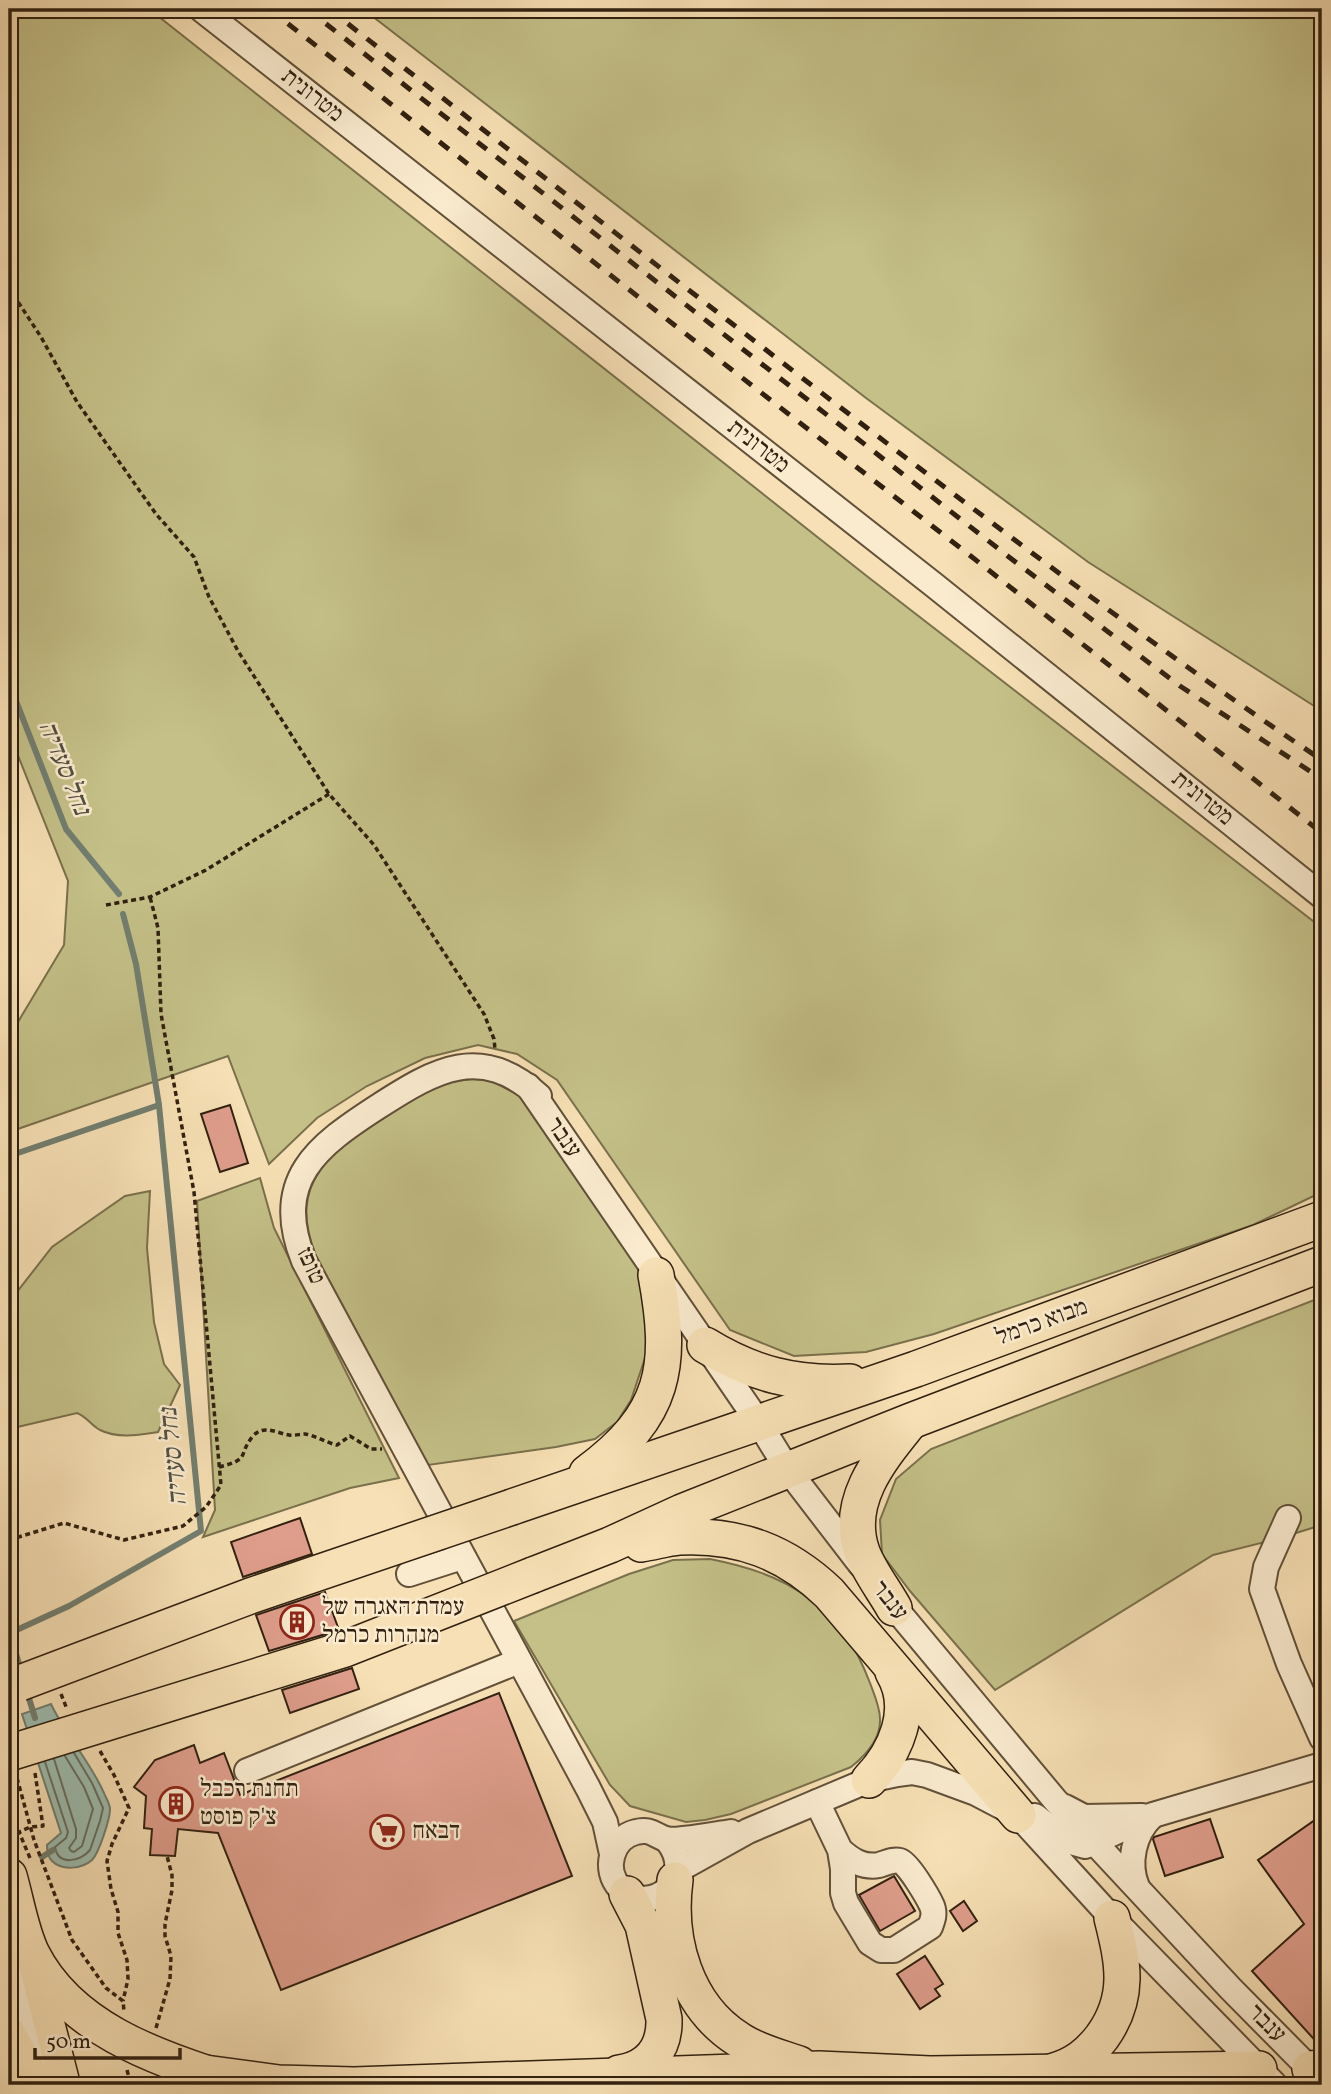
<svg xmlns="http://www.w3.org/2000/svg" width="1331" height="2094" viewBox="0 0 1331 2094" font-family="Vollkorn,'Frank Ruhl Libre',serif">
  <rect width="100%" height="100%" fill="#f7e0b5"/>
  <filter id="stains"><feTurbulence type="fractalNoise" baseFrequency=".00286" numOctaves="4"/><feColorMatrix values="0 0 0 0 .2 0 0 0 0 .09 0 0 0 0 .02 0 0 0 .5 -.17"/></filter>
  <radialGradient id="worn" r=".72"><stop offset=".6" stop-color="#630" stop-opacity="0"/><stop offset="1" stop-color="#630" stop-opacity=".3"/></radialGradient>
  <!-- green -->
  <g fill="#c4c088" stroke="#7a704c" stroke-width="2">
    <path d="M 9,9 L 149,9 L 868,577 L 1322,928 L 1322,1192 L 1253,1225 L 934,1334 L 866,1352 L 794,1356 L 730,1330 L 557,1080 L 517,1054 L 478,1045 L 425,1058 L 367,1086 L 317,1118 L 269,1164 L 228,1056 L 9,1132 L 9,1037 L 64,945 L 68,881 L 9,733 Z"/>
    <path d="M 363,9 L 1322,9 L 1322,711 L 1088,562 L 866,398 Z"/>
    <path d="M 474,1079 L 492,1081 L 520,1096 L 551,1132 L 646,1281 L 648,1349 L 631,1400 L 617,1422 L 595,1439 L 556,1447 L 428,1465 L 316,1256 C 286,1181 331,1152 387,1116 C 415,1098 440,1080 474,1079 Z"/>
    <path d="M 260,1178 L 274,1228 L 399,1478 L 350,1488 L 203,1537 L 215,1510 L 197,1201 Z"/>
    <path d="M 150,1191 L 147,1248 L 154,1322 L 164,1364 L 180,1385 L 158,1432 C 139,1435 118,1439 100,1430 C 91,1425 87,1417 77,1413 L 9,1429 L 9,1311 L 13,1297 L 52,1247 L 125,1196 Z"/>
    <path d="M 1322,1297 L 1322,1525 L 1273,1540 L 1213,1555 L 995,1690 L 910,1591 L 882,1554 L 880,1520 L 896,1479 L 931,1449 Z"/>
    <path d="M 710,1559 C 745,1566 779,1576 809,1598 C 841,1621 856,1647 870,1683 C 874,1694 880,1707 880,1719 C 881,1739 865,1756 851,1767 L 731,1814 L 705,1820 L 686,1822 L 630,1806 L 610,1785 L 514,1621 L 629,1574 L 673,1560 Z"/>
  </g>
  <!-- water -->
  <path fill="#9dbdb0" stroke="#727e70" stroke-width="2" d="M 51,1704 C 66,1736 90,1761 104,1793 C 106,1798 110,1804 110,1809 C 110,1819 99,1853 92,1860 C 82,1869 62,1871 52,1861 C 48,1857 47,1850 47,1845 L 61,1833 L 22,1714 Z"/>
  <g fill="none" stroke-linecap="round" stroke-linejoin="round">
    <!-- shore -->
    <g stroke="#676e60" stroke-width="2">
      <path d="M 54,1759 L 76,1829 L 76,1838 L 69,1848 L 71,1851 L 74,1852 L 82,1846 L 93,1809 L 84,1787 L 65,1756"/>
      <path d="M 45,1762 L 68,1832 L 66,1838 L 55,1847 C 58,1866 80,1862 90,1850 L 100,1821 L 103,1808 L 92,1783 L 74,1753"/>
    </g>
    <!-- stream -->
    <g stroke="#727e70" stroke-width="6">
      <path d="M 9,683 L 66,829 L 119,894"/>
      <path d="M 9,1156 L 159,1105"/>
      <path d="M 21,1671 L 10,1633 L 69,1606 L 201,1531 L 159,1105 L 136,964 L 123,914"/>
      <path d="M 27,1692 L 35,1718"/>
      <path d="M 42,1857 L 53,1850"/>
    </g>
  </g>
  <!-- building -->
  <g fill="#df9e8c" stroke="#312010" stroke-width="2">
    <path d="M 230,1105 L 248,1163 L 220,1172 L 201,1114 Z"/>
    <path d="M 300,1518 L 312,1554 L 243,1577 L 231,1542 Z"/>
    <path d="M 325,1592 L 339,1630 L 269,1651 L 256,1615 Z"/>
    <path d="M 352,1668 L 359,1689 L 290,1713 L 282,1690 Z"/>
    <path d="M 499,1693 L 572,1876 L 281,1990 L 218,1833 L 178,1829 L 175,1856 L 150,1855 L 152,1829 L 144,1828 L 146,1796 L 134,1787 L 155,1760 L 194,1745 L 200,1763 L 224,1753 L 240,1795 Z"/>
    <path d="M 1322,1815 L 1322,2048 L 1252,1971 L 1304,1924 L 1258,1860 Z"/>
    <path d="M 1210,1819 L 1223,1857 L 1165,1876 L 1153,1839 L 1154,1837 Z"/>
    <path d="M 894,1876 L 915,1911 L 880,1931 L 859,1895 Z"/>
    <path d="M 964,1901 L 977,1921 L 963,1931 L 950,1911 Z"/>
    <path d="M 925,1956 L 943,1984 L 935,1989 L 940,1996 L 920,2009 L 897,1974 Z"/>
  </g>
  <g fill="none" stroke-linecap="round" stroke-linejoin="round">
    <!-- minor casing -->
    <g stroke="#625039" stroke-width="28">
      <g id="minor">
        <path d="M 201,9 L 934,585 L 1322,896"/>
        <path d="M 528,1086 L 759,1423 L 788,1470 L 861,1565"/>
        <path d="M 539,1096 C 481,1043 435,1070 379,1106 C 317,1146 271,1180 304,1261 L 588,1788 L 605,1822 L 612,1854"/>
        <path d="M 1288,1518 L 1266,1567 L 1262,1589 L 1289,1664 L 1322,1738"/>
        <path d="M 409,1574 L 462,1557"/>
        <path d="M 885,1596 L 1055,1800 L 1230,1988 L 1322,2081"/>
        <path d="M 247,1771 L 519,1661"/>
        <path d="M 817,1802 L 840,1850 L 843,1869 L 843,1893 L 846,1903 L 870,1943 L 881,1950 L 894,1950 L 930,1927 C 933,1919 935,1914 932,1906 C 928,1897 908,1863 900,1861 C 892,1859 887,1863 879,1865 C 863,1868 851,1860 840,1850"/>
        <path d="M 1065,1807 L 1084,1817 L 1142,1816"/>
        <path d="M 1035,1816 L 1067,1841 L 1085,1846 L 1153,1815 L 1322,1765"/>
        <path d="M 667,1840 C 699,1879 650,1918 620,1888 C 603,1870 611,1838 636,1832 C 651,1828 655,1836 666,1839 C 676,1842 718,1834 731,1832"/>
        <path d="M 678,1870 L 748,1831 L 869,1780 L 897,1774 L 912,1772 L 927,1775 L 976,1793 L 1018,1815 L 1112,1918 L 1275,2085"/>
        <path d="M 1137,1887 C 1127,1863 1134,1833 1152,1816"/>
        <path d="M 9,1962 L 48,2085"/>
      </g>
    </g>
    <!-- major casing -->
    <g stroke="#312010" stroke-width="33">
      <g id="major">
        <path d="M 33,1960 L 65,2085"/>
        <path d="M 9,2031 L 38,2085"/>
      </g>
    </g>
    <!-- highway casing -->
    <g stroke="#312010" stroke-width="38">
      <g id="highway">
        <path d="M 705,1345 C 752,1374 796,1385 850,1382"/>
        <path d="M 587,1473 C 666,1415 673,1366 656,1275"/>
        <path d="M 512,1507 L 916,1369 L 1322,1219"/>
        <path d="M 641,1544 C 654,1542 667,1538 679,1537 C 739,1534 786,1552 829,1593 L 1018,1815"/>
        <path d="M 533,1575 L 610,1545 L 682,1512 L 911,1421 L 1322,1264"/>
        <path d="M 894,1608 C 884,1590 869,1571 862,1552 C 844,1501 881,1458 910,1422"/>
        <path d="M 869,1780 C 896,1752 915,1709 893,1672"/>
        <path d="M 9,1876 C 16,1900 21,1932 32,1954 C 69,2027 153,2057 227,2080"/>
        <path d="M 675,1880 C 667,1939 685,2005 738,2039 C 755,2051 779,2057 799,2064"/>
        <path d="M 1310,2069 L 1322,2068"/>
        <path d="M 1054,2071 C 1075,2065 1089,2054 1102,2037 C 1131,1997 1123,1962 1112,1918"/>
        <path d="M 205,2073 L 279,2083 L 354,2085 L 819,2069 L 930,2074 L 1259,2069"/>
        <path d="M 619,2073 C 648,2069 665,2049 664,2019 L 643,1925 L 627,1894"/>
      </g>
    </g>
    <!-- path -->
    <g stroke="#312010" stroke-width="3.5" stroke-dasharray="5 3.5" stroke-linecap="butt">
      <path d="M 9,288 L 41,337 L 77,402 L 156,514 L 194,557 L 209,597 L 238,651 L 329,794 L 374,845 L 484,1014 L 494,1039 L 495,1049"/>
      <path d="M 106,905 L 150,897 L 206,870 L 329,794"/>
      <path d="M 219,1467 C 252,1459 237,1455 253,1436 C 264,1424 276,1433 289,1435 C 294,1436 300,1434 305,1434 C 314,1435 327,1443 337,1445 L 350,1436 L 371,1449 L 382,1449"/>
      <path d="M 9,1540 L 64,1523 L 124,1540 L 183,1526 L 206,1507 L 221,1485 L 194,1192 L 161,1014 L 158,928 L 150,897"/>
      <path d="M 61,1694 L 67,1709"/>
      <path d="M 100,1751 L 114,1775 L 129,1808 L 112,1844 L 107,1861 L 111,1889 L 118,1912 L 118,1933 L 127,1960 L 128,1979 L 123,2001"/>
      <path d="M 17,1778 L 34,1840 L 72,1940 L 106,1988 L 123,2001 L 124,2011"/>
      <path d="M 30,1858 L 19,1832 L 30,1827 L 43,1826 L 35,1773"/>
      <path d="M 156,2028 L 170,1979 L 171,1956 L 165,1936 L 165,1924 L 172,1890 L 172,1875 L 167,1856"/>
      <path d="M 127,2070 L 131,2085"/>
    </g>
    <!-- minor -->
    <use href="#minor" stroke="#faebcf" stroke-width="24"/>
    <!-- major -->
    <use href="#major" stroke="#f7e0b5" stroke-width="30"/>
    <!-- highway -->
    <use href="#highway" stroke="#f7e0b5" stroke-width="35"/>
    <!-- rail -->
    <g stroke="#312010" stroke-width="5" stroke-dasharray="12 12" stroke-linecap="butt">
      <path d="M 269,9 L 972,557 L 1322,833"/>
      <path d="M 307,9 L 1018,564 L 1180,686 L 1322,779"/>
      <path d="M 329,9 C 518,157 707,305 897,451 C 1037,557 1176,663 1322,760"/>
    </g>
    <!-- highway-bridge casing -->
    <g stroke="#312010" stroke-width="38" stroke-linecap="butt">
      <g id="highway-bridge">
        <path d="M 20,1683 L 250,1596 L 512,1507"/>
        <path d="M 9,1753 L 345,1649 L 533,1575"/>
      </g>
    </g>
    <!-- highway-bridge -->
    <use href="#highway-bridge" stroke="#f7e0b5" stroke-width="35"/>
  </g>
  <!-- icons -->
  <defs>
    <g id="building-ring" transform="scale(1.75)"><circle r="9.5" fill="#faebcf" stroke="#8f2418" stroke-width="1.5"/><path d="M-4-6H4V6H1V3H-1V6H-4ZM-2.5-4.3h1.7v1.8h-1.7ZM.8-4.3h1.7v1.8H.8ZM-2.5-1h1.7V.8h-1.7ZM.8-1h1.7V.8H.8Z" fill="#8f2418"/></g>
    <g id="supermarket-ring" transform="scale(1.75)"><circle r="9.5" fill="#faebcf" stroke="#8f2418" stroke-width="1.5"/><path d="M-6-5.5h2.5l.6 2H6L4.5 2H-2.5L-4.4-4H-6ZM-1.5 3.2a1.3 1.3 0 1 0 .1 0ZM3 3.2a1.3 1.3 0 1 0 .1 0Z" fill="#8f2418"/></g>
  </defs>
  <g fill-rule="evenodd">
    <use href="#building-ring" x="297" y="1622"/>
    <use href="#building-ring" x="176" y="1804"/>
    <use href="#supermarket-ring" x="387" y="1832"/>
  </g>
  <g text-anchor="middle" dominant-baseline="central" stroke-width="5" stroke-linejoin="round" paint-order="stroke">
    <!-- street labels -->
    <g font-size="24" fill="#312010" stroke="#faebcf">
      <text transform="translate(312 96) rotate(38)">מטרונית</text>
      <text transform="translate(758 447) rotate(38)">מטרונית</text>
      <text transform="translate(1202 799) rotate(39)">מטרונית</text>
      <text transform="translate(563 1138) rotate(56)">ענבר</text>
      <text transform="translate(310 1266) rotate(66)">טופז</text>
      <text transform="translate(1042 1323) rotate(-20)">מבוא כרמל</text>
      <text transform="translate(889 1601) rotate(52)">ענבר</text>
      <text transform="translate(1266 2024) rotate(45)">ענבר</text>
    </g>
    <!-- poi labels -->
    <g font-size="24" fill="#312010" stroke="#faebcf" text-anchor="start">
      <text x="322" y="1608">עמדת האגרה של<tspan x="322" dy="28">מנהרות כרמל</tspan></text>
      <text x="200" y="1790">תחנת רכבל<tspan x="200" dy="28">צ'ק פוסט</tspan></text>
      <text x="412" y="1832">דבאח</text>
    </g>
    <!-- water labels -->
    <g font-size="26" font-style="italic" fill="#514f40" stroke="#faebcf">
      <text transform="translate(64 768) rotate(68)">נחל סעדיה</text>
      <text transform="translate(174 1457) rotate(-96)">נחל סעדיה</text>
    </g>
  </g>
  <!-- margin -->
  <rect width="1331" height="2094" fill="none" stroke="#f7e0b5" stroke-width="35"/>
  <rect x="10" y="10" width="1310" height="2073" fill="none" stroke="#312010" stroke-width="3.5"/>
  <rect x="18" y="18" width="1296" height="2059" fill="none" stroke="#312010" stroke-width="2"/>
  <!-- scale -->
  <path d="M35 2048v10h145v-10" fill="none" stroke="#312010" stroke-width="3.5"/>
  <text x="46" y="2048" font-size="21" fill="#312010" stroke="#faebcf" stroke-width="5" paint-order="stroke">50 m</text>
  <rect width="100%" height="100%" filter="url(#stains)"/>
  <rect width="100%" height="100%" fill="url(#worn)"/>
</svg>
